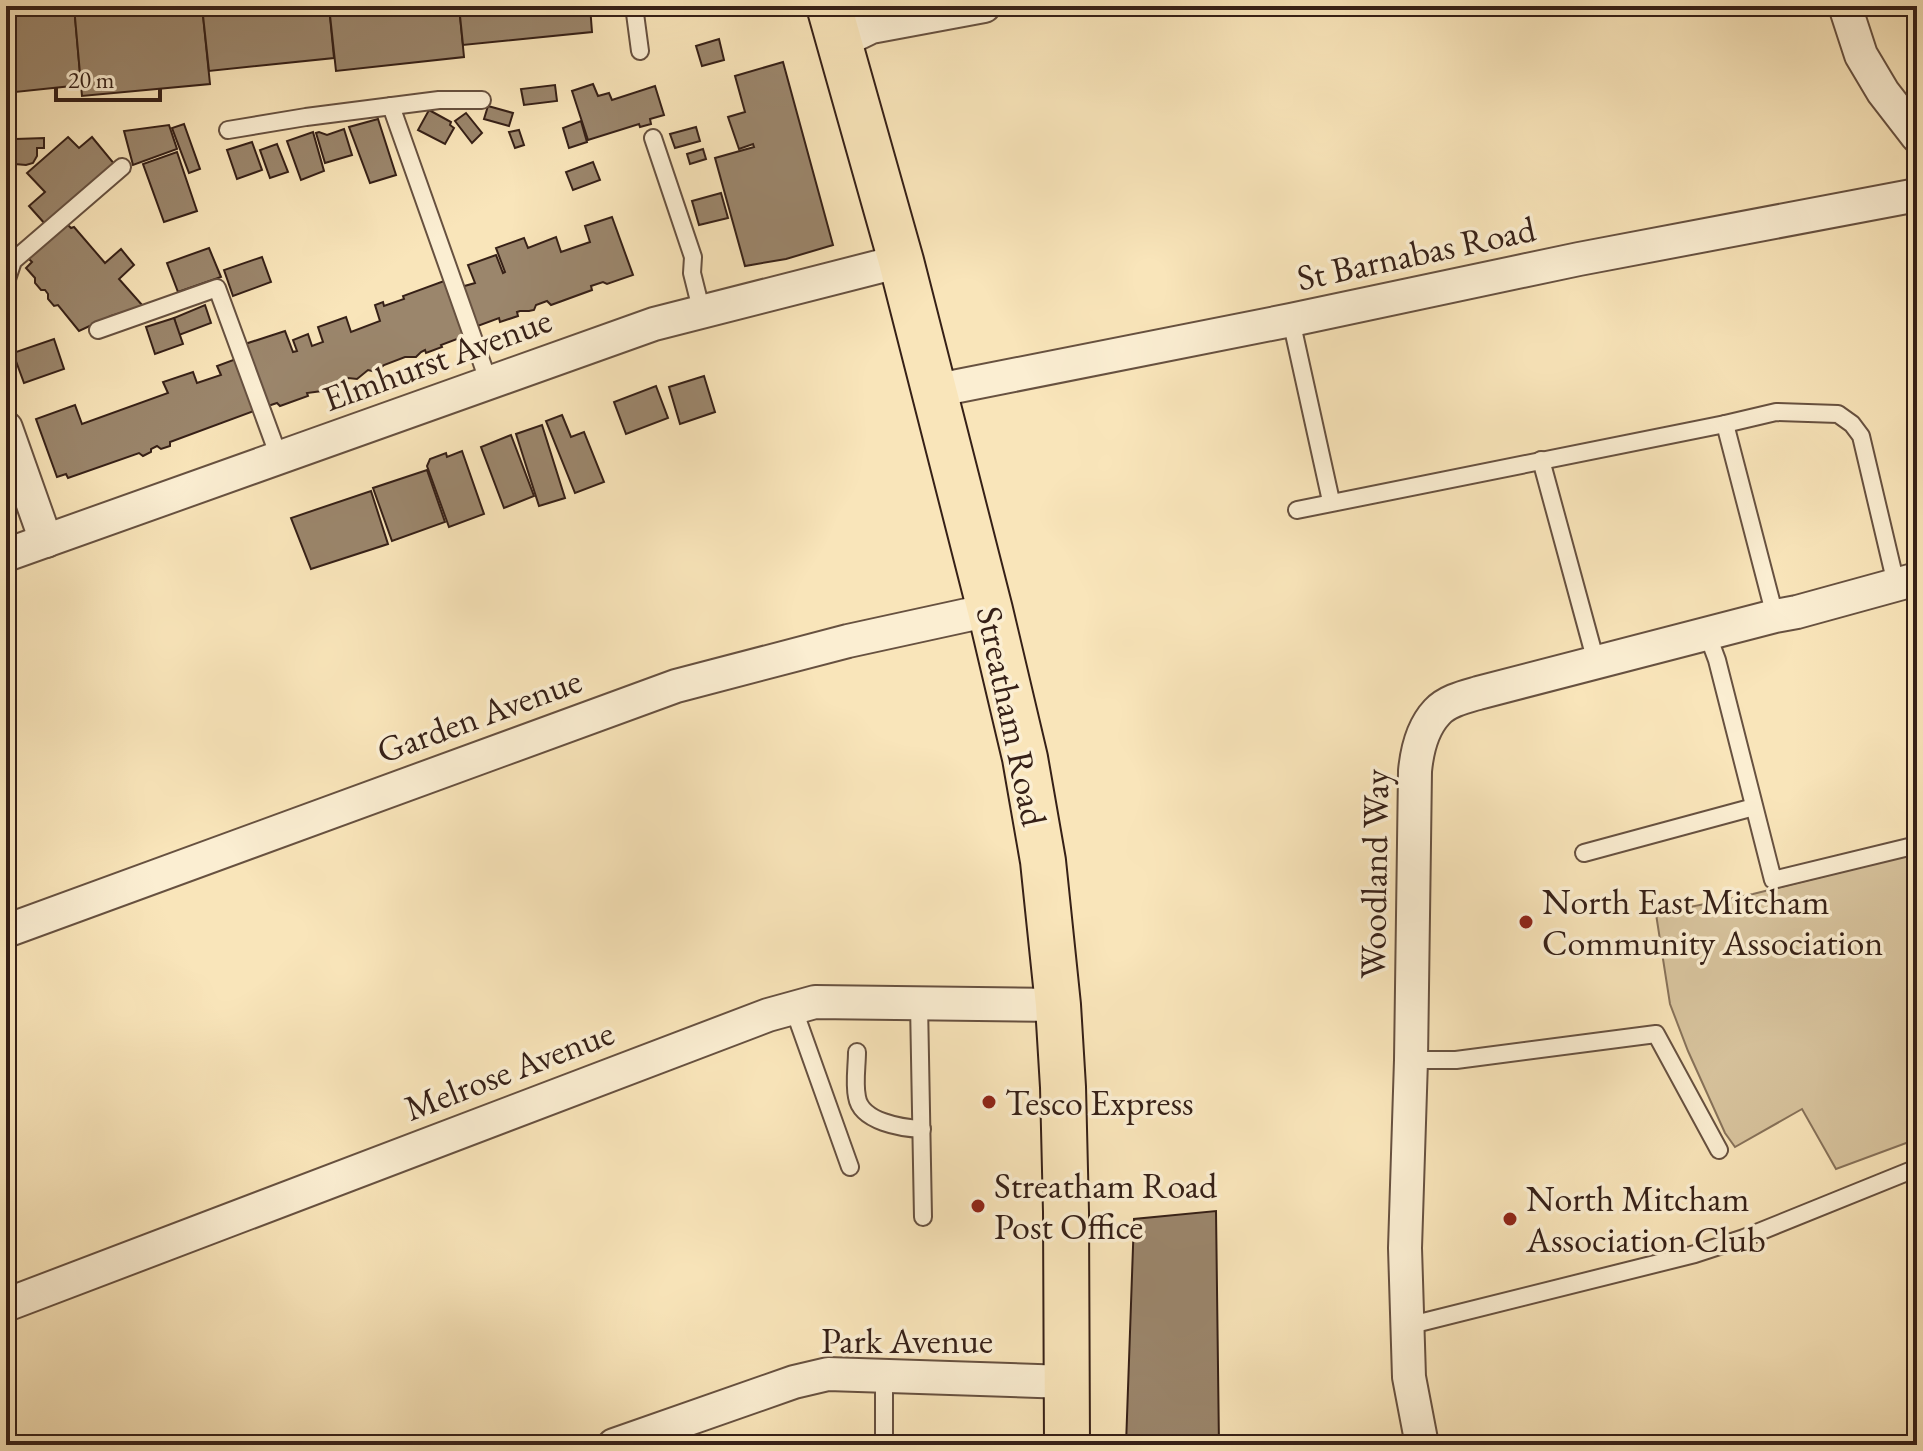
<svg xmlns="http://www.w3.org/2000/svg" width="1923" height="1451" viewBox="0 0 1923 1451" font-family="'EB Garamond',serif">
  <rect width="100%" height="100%" fill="#f9e5ba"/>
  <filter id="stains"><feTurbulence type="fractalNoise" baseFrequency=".0025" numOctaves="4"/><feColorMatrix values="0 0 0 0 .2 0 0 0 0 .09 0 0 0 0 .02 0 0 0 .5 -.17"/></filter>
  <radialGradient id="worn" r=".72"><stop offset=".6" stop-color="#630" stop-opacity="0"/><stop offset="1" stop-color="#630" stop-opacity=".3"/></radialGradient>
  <!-- green -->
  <path fill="#d8c49e" stroke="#87725a" stroke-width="2" d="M 1917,853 L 1917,1139 L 1836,1169 L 1802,1109 L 1735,1147 L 1725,1133 L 1688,1051 L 1670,1004 L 1656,914 L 1753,894 Z"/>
  <!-- building -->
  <g fill="#9b866c" stroke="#362017" stroke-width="2">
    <path d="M 6,6 L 74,6 L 81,85 L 6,93 Z"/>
    <path d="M 74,6 L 202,6 L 210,84 L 82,96 Z"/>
    <path d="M 202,6 L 329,6 L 334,58 L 209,71 Z"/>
    <path d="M 329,6 L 459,6 L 464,57 L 336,71 Z"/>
    <path d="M 459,6 L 590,6 L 592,32 L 463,45 Z"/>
    <path d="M 719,39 L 724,60 L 702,66 L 696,46 Z"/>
    <path d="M 783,62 L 833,245 L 786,259 L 745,266 L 715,158 L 754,147 L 753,144 L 739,149 L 728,117 L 745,112 L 735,76 Z"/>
    <path d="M 593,84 L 598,96 L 609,93 L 612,100 L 655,86 L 664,115 L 650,119 L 651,124 L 640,127 L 639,124 L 588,140 L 572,91 Z"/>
    <path d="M 555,85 L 557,101 L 524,105 L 521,89 Z"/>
    <path d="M 488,106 L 513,113 L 509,126 L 484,119 Z"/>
    <path d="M 429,110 L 451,122 L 450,125 L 454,128 L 445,144 L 418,130 Z"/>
    <path d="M 466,113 L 482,133 L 472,143 L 455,121 Z"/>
    <path d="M 378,119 L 396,175 L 370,183 L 349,127 Z"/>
    <path d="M 581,121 L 587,142 L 569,148 L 563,128 Z"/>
    <path d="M 184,124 L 200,169 L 189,173 L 172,128 Z"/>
    <path d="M 169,125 L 177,149 L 133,165 L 124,131 Z"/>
    <path d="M 696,127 L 700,141 L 675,148 L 670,134 Z"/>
    <path d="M 344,129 L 352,155 L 325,163 L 316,133 L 319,132 L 327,135 Z"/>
    <path d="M 519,130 L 524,145 L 515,148 L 509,132 Z"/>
    <path d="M 313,132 L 324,171 L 301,180 L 287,141 Z"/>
    <path d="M 68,137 L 79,148 L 92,137 L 116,166 L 46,225 L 29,206 L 45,192 L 27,173 Z"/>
    <path d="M 44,138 L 44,148 L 37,148 L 37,156 L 33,163 L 26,165 L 15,164 L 16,139 Z"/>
    <path d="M 252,142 L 262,170 L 237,179 L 227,150 Z"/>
    <path d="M 277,144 L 288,172 L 270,178 L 260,150 Z"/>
    <path d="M 703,149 L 706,159 L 690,164 L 687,154 Z"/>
    <path d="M 177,152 L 197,211 L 164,222 L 143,164 Z"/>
    <path d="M 593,162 L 600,180 L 573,190 L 566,172 Z"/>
    <path d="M 721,193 L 728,218 L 699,225 L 692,201 Z"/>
    <path d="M 612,217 L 633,275 L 607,284 L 603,282 L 591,286 L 592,290 L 551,305 L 547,301 L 536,305 L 534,310 L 529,311 L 520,311 L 517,312 L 518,316 L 500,322 L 499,318 L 475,327 L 461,287 L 475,283 L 468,265 L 496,255 L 503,273 L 505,272 L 496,248 L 524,238 L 528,248 L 556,237 L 561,252 L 590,242 L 585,226 Z"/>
    <path d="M 67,224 L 71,228 L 74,227 L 105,263 L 121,249 L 134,265 L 119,279 L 143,306 L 111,316 L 79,331 L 58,305 L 54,306 L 48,299 L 48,294 L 45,290 L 41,290 L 35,283 L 35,278 L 26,268 L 32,262 L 27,257 Z"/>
    <path d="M 209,248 L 221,277 L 178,292 L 167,263 Z"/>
    <path d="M 262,257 L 271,282 L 233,296 L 224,270 Z"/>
    <path d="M 444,281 L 465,336 L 441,345 L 442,347 L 426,353 L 425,350 L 421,352 L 416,357 L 405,357 L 384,365 L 376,372 L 368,370 L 357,379 L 348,378 L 326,386 L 322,391 L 307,393 L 308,396 L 280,406 L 277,403 L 268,406 L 245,344 L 285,331 L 293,352 L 297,351 L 293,340 L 308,334 L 312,346 L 323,342 L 318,327 L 346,317 L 351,332 L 380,321 L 375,305 L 383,302 L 384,306 L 404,299 L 403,296 Z"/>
    <path d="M 205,305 L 211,323 L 179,335 L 174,318 Z"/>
    <path d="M 174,318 L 183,344 L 155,354 L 146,327 Z"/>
    <path d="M 54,339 L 64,369 L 24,383 L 13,353 Z"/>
    <path d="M 236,359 L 254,411 L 170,442 L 170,446 L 161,449 L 157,446 L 151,449 L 151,452 L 143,456 L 139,453 L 68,478 L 66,474 L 57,477 L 36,419 L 75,405 L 82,424 L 168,393 L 163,382 L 193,372 L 197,383 L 221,375 L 217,366 Z"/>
    <path d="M 704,376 L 715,412 L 680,424 L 669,387 Z"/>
    <path d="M 656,386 L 668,418 L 626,434 L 614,402 Z"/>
    <path d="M 562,415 L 571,437 L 584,432 L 604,482 L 575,493 L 546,421 Z"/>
    <path d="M 542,425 L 565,498 L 539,506 L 516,434 Z"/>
    <path d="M 511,435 L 534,496 L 504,508 L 481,447 Z"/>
    <path d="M 462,451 L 484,514 L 449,527 L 427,466 L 430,459 L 446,453 L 447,457 Z"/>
    <path d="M 427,470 L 445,522 L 392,541 L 373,488 Z"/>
    <path d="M 371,491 L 388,544 L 311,569 L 291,518 Z"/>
    <path d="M 1216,1211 L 1219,1445 L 1126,1445 L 1134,1219 Z"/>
  </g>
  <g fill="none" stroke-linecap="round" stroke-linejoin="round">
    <!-- service casing -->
    <g stroke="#675140" stroke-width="20">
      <g id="service">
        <path d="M 634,6 L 640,51"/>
        <path d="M 391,106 L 489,383"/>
        <path d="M 228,130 L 306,117 L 439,100 L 482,100"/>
        <path d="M 653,138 L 693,257 L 692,273 L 702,313"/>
        <path d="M 6,282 L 13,261 L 122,167"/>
        <path d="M 1291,320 L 1331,501"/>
        <path d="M 98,330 L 217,288 L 279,457"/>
        <path d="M 1725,424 L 1776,412 L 1838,414 L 1852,424 L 1861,436 L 1896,584"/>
        <path d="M 1541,460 L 1596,662"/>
        <path d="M 1297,510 L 1725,424 L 1775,616"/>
        <path d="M 1707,633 L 1717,660 L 1773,880 L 1917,845"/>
        <path d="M 1584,853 L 1754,807"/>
        <path d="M 919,1004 L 923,1217"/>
        <path d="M 793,1007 L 850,1167"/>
        <path d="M 857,1052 C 857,1066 854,1083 857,1097 C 861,1122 902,1128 922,1129"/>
        <path d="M 1411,1060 L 1456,1060 L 1656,1034 L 1719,1150"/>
        <path d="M 1407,1326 L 1695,1254 L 1744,1238 L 1917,1168"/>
        <path d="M 884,1445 L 884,1375"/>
      </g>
    </g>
    <!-- minor casing -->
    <g stroke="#675140" stroke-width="36">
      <g id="minor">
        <path d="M 1845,6 L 1861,55 L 1883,92 L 1917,136"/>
        <path d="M 840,42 L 871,27 L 984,6"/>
        <path d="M 933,391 L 1291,320 L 1579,259 L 1917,195"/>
        <path d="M 6,428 L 46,541"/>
        <path d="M 6,555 L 654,324 L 901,261"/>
        <path d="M 6,931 L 676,686 L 848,641 L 990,610"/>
        <path d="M 6,1305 L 768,1015 L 815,1002 L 1058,1005"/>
        <path d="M 614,1445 L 794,1382 L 828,1374 L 1067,1382"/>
        <path d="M 1422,1445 L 1409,1377 L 1405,1248 L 1411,1060 L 1415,771 C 1417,750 1422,728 1437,712 C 1447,701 1464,697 1478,693 L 1775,616 L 1797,612 L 1917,579"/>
      </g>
    </g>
    <!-- primary casing -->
    <g stroke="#362017" stroke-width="48">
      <path id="primary" d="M 829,6 L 901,261 L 990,610 L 1025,758 L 1043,861 L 1058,1005 L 1063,1087 L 1066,1212 L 1067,1445"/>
    </g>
    <!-- service -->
    <use href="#service" stroke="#fbeed2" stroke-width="16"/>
    <!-- minor -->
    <use href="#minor" stroke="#fbeed2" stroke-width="32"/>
    <!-- primary -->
    <use href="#primary" stroke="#f9e5ba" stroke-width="44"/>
  </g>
  <!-- markers -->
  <g fill="#8f2418" stroke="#fbeed2" stroke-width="3">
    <circle cx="1526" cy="922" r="8"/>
    <circle cx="989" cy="1102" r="8"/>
    <circle cx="978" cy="1206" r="8"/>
    <circle cx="1510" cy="1219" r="8"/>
  </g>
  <g text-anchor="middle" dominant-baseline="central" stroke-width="7" stroke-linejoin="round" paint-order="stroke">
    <!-- street labels -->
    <g font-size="36" fill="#362017" stroke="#fbeed2">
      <text transform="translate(1416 253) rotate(-12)">St Barnabas Road</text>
      <text transform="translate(437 359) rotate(-20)">Elmhurst Avenue</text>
      <text transform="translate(479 715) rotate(-20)">Garden Avenue</text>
      <text transform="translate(1012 716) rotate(78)">Streatham Road</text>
      <text transform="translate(1374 874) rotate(-89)">Woodland Way</text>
      <text transform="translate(509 1070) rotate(-21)">Melrose Avenue</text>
      <text x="907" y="1340">Park Avenue</text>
    </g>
    <!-- poi labels -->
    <g font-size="36" fill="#362017" stroke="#fbeed2" text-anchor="start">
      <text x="1542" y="901">North East Mitcham<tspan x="1542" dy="41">Community Association</tspan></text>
      <text x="1005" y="1102">Tesco Express</text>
      <text x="994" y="1185">Streatham Road<tspan x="994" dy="41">Post Office</tspan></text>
      <text x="1526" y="1198">North Mitcham<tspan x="1526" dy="41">Association Club</tspan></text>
    </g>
  </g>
  <!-- margin -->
  <rect width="1923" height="1451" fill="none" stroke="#f9e5ba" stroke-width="32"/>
  <rect x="8" y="8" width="1907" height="1435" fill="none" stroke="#362017" stroke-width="4"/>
  <rect x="16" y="16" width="1891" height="1419" fill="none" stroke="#362017" stroke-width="2"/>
  <!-- scale -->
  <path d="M56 88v12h104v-12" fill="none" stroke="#362017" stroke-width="4"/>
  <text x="68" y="88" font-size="24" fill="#362017" stroke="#fbeed2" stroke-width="6" paint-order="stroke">20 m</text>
  <rect width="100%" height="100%" filter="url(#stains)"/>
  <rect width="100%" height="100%" fill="url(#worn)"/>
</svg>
